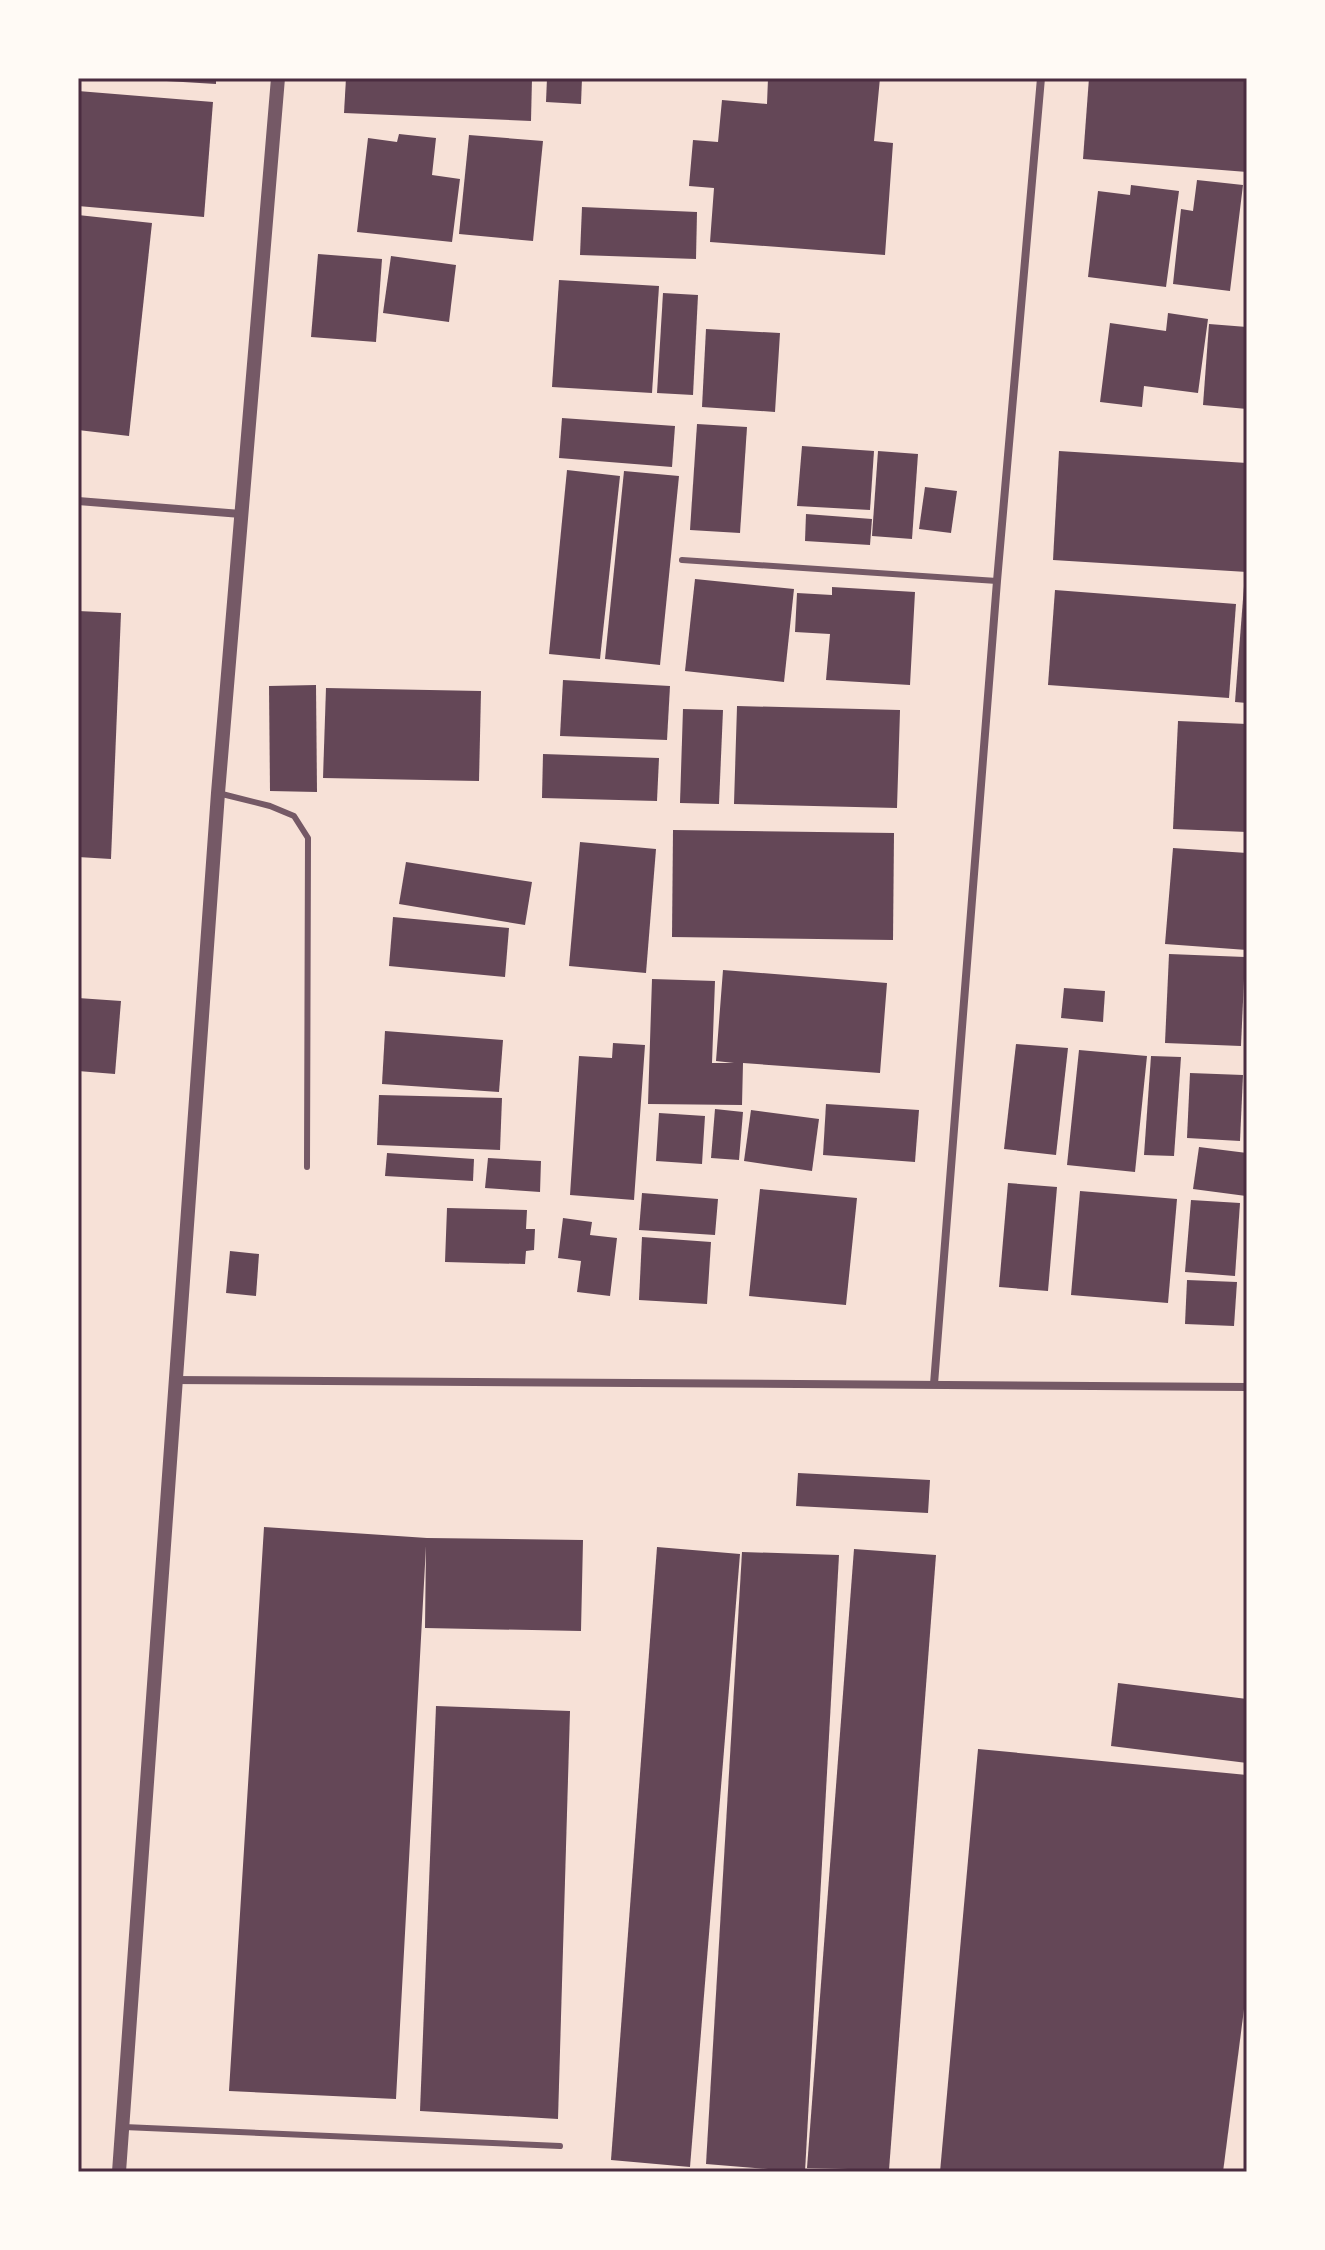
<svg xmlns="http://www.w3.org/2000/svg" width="1325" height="2250" viewBox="0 0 1325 2250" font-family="Lato,sans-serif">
  <rect width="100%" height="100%" fill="#f7e1d7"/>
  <!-- building -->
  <g fill="#644757">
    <path d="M 117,78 L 216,78 L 216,84 Z"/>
    <path d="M 346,78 L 532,78 L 531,121 L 344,113 Z"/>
    <path d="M 547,78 L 582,78 L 581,104 L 546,102 Z"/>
    <path d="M 768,78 L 880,78 L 874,141 L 893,143 L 885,255 L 710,242 L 714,188 L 689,186 L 693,140 L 718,142 L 722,100 L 767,104 Z"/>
    <path d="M 1089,78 L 1247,78 L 1247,172 L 1083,159 Z"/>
    <path d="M 78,91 L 213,102 L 204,217 L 78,206 Z"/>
    <path d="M 399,134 L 436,138 L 432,175 L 460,179 L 452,242 L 357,232 L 368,138 L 397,142 Z"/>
    <path d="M 469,135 L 543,141 L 533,241 L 459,234 Z"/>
    <path d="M 1197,180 L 1243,185 L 1230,291 L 1173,284 L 1181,209 L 1193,211 Z"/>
    <path d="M 1131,185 L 1179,191 L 1166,287 L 1088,277 L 1098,191 L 1130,195 Z"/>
    <path d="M 582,207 L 697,212 L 696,259 L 580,255 Z"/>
    <path d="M 78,215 L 152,223 L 129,436 L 78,430 Z"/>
    <path d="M 318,254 L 382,259 L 376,342 L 311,337 Z"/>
    <path d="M 391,256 L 456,265 L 449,322 L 383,313 Z"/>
    <path d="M 559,280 L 659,286 L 652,393 L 552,387 Z"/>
    <path d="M 663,293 L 698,295 L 693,395 L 657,393 Z"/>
    <path d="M 1168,313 L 1208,319 L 1198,393 L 1144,386 L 1142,407 L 1100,402 L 1110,323 L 1166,331 Z"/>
    <path d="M 1209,324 L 1247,327 L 1247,409 L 1203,405 Z"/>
    <path d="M 706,329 L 780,333 L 775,412 L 702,407 Z"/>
    <path d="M 562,418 L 675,426 L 672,467 L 559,458 Z"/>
    <path d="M 697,424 L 747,427 L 740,533 L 690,530 Z"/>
    <path d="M 802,446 L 874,451 L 870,510 L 797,506 Z"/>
    <path d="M 878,451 L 918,454 L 912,539 L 872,536 Z"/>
    <path d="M 1059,451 L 1247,463 L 1247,572 L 1053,560 Z"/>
    <path d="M 567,470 L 620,476 L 600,659 L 549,654 Z"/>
    <path d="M 624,471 L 679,476 L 660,665 L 605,659 Z"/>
    <path d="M 925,487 L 957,491 L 951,533 L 919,529 Z"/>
    <path d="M 806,514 L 872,519 L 870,545 L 805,541 Z"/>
    <path d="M 695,579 L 794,589 L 784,682 L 685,671 Z"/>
    <path d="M 1244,586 L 1247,586 L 1247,703 L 1235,702 Z"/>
    <path d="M 832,587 L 915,592 L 910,685 L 826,680 L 830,634 L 795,632 L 797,593 L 832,595 Z"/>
    <path d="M 1055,590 L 1236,604 L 1229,698 L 1048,685 Z"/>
    <path d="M 78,611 L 121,613 L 111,859 L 78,857 Z"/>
    <path d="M 563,680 L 670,686 L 667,740 L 560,736 Z"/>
    <path d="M 316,685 L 317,792 L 270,791 L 269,686 Z"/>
    <path d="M 326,688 L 481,691 L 479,781 L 323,778 Z"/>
    <path d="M 737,706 L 900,710 L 897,808 L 734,804 Z"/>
    <path d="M 683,709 L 723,710 L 719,804 L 680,803 Z"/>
    <path d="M 1178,721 L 1247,724 L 1247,832 L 1173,829 Z"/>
    <path d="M 543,754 L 659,758 L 657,801 L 542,798 Z"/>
    <path d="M 673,830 L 894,833 L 893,940 L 672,937 Z"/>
    <path d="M 580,842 L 656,849 L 646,973 L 569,966 Z"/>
    <path d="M 1173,848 L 1247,853 L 1247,950 L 1165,944 Z"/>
    <path d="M 406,862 L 532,882 L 525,925 L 399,904 Z"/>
    <path d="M 393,917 L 509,928 L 505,977 L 389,966 Z"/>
    <path d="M 1169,954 L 1245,957 L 1241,1046 L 1165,1043 Z"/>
    <path d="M 723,970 L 887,983 L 880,1073 L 743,1063 L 742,1105 L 648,1104 L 652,979 L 715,981 L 712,1063 L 734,1063 L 716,1061 Z"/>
    <path d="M 1064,988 L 1105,991 L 1103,1022 L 1061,1018 Z"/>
    <path d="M 78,998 L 121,1001 L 115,1074 L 78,1071 Z"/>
    <path d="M 385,1031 L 503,1040 L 499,1092 L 382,1084 Z"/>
    <path d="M 613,1043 L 645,1045 L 634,1200 L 570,1195 L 579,1056 L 612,1058 Z"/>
    <path d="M 1016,1044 L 1068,1048 L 1056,1155 L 1004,1149 Z"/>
    <path d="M 1079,1050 L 1147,1056 L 1135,1172 L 1067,1165 Z"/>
    <path d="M 1151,1056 L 1181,1057 L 1174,1156 L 1144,1155 Z"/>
    <path d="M 1190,1073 L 1243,1075 L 1240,1141 L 1187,1138 Z"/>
    <path d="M 379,1095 L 502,1098 L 500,1150 L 377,1145 Z"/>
    <path d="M 826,1104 L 919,1110 L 915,1162 L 823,1155 Z"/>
    <path d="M 715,1109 L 743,1112 L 739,1160 L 711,1158 Z"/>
    <path d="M 751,1110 L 819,1119 L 812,1171 L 744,1161 Z"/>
    <path d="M 659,1113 L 705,1116 L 702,1164 L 656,1161 Z"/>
    <path d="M 1199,1147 L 1247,1153 L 1246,1196 L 1193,1189 Z"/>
    <path d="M 387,1153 L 474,1159 L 473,1181 L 385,1176 Z"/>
    <path d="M 488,1158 L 541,1161 L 540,1192 L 485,1188 Z"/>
    <path d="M 1008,1183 L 1057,1187 L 1048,1291 L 999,1287 Z"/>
    <path d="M 760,1189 L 857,1198 L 846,1305 L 749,1296 Z"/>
    <path d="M 1080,1191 L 1177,1199 L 1168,1303 L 1071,1295 Z"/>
    <path d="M 642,1193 L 718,1199 L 715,1235 L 639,1230 Z"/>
    <path d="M 1191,1200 L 1240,1203 L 1235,1276 L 1185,1272 Z"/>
    <path d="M 447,1208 L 527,1210 L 526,1229 L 535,1229 L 534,1250 L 526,1251 L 525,1264 L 445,1262 Z"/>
    <path d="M 563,1218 L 592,1222 L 590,1235 L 617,1238 L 610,1296 L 577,1292 L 581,1261 L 558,1258 Z"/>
    <path d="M 642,1237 L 711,1242 L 707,1304 L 639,1300 Z"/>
    <path d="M 230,1251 L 259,1254 L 256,1296 L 226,1293 Z"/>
    <path d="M 1187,1280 L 1237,1282 L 1234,1326 L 1185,1324 Z"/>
    <path d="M 798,1473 L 930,1480 L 928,1513 L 796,1506 Z"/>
    <path d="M 264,1527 L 427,1538 L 583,1540 L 581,1631 L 425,1628 L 426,1546 L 396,2099 L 229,2091 Z"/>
    <path d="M 657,1547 L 740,1554 L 690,2167 L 611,2160 Z"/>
    <path d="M 854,1549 L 936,1555 L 889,2170 L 807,2168 Z"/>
    <path d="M 742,1552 L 839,1555 L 805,2172 L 706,2164 Z"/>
    <path d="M 1118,1683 L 1247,1699 L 1247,1763 L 1111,1746 Z"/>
    <path d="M 436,1706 L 570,1711 L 558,2119 L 420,2111 Z"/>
    <path d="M 978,1749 L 1247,1775 L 1247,1986 L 1223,2172 L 940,2172 Z"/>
  </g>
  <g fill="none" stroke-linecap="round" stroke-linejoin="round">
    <!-- service -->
    <g stroke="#755966" stroke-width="6">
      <path d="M 682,560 L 997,581"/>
      <path d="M 218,793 L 270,806 L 294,816 L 308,838 L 307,1167"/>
      <path d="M 124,2127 L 560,2146"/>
    </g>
    <!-- minor -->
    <g stroke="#755966" stroke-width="8">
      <path d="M 78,501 L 241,514"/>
      <path d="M 173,1380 L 1247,1387"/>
      <path d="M 934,1384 L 997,581 L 1041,78"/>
    </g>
    <!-- tertiary -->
    <path stroke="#755966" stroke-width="14" d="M 119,2172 L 218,793 L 278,78"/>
  </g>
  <!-- border -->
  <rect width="1325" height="2250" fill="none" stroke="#fffaf5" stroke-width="160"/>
  <rect x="80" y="80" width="1165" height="2090" fill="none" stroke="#4a2c40" stroke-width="3"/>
</svg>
